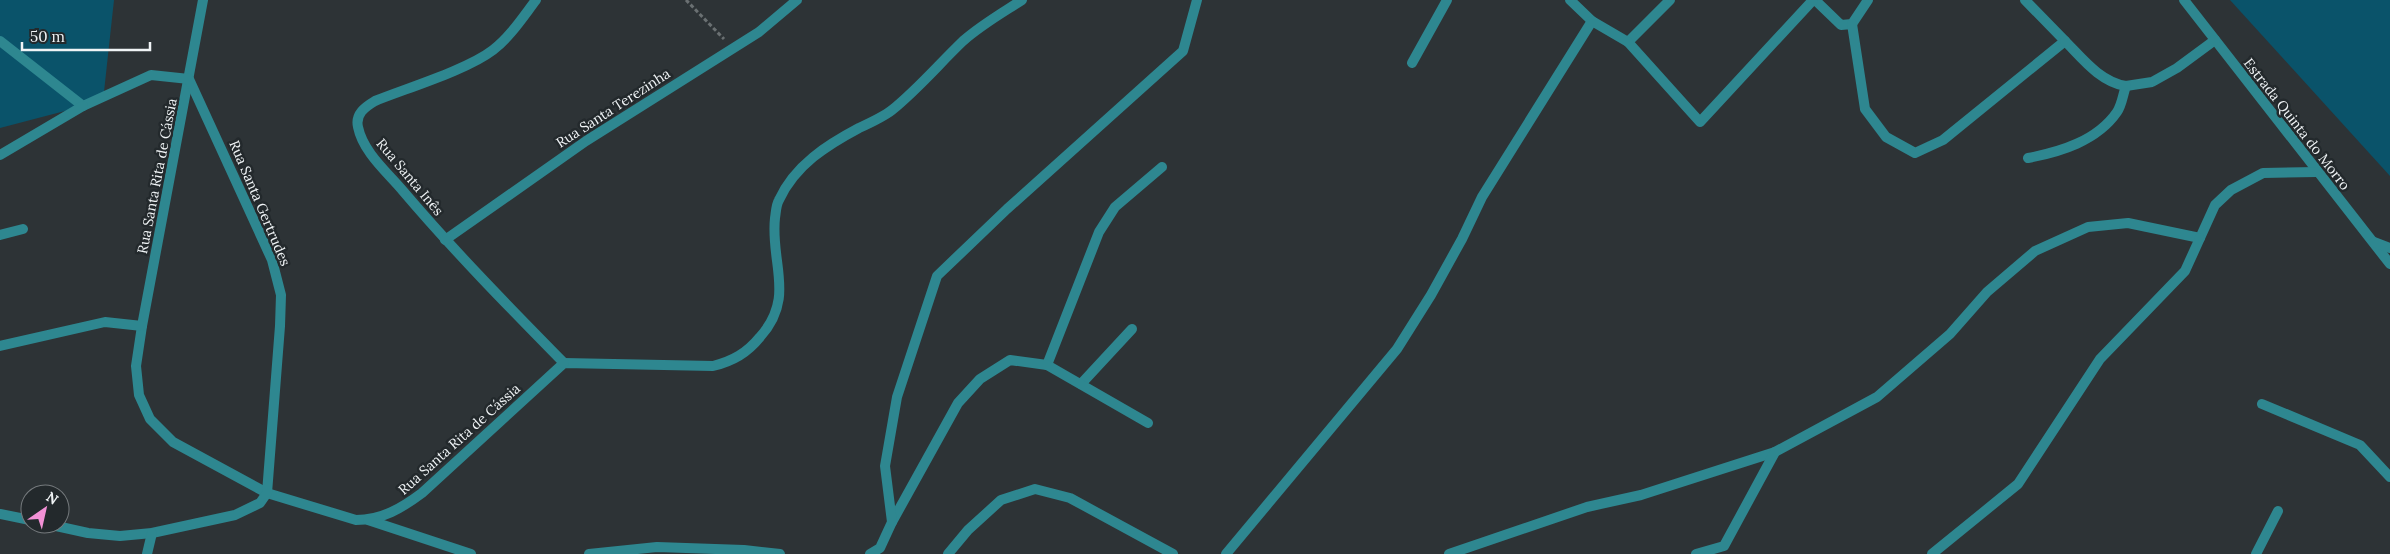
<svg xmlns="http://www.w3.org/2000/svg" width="2390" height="554" viewBox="0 0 2390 554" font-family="Lora,serif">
  <rect width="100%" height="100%" fill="#2d3336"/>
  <!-- green -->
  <g fill="#0a536a">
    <path d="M 0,0 L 114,0 L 103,101 L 0,128 Z"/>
    <path d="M 2230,0 L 2390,0 L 2390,176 Z"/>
  </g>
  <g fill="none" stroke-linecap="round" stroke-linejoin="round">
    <!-- path -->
    <path stroke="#6a7072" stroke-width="3" stroke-dasharray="4 2.5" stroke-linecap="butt" d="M 686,0 L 724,39"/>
    <!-- minor -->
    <g stroke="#2e8790" stroke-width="10">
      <path d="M 203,0 L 142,326 L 136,366 L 139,395 L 150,419 L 173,442 L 267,493 L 356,520 C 382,520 402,508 422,493 L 564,363 L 713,366 C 733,361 747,353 760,337 C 796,297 770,263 775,218 C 776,212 776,205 779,200 C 795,165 827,145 859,128 C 870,123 883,117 892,110 C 918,89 939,64 963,41 C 981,25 1002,13 1022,0"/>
      <path d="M 536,0 C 523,17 510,37 493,50 C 467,70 407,88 375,101 C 365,107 355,114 358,127 C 363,152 387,172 403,191 C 454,251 509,307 564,363"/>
      <path d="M 1570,0 L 1592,21"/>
      <path d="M 1815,0 L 1841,25 L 1852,24 L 1868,0"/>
      <path d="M 2184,0 L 2390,264"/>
      <path d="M 1852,24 L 1865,109 L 1886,137 L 1915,153 L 1943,140 L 2065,41 L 2025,0"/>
      <path d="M 0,41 L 83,106 L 151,75 L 189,79 L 272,260 L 281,295 L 280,326 L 267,493 L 260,503 L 235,515 L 152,533 L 120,536 L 88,533 L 47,524"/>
      <path d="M 1628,42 L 1670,0"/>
      <path d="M 1412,63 L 1447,0"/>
      <path d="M 2126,86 L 2152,82 L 2177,68 L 2215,40"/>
      <path d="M 0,155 L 83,106"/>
      <path d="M 2028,158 C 2060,152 2097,141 2117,112 C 2122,105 2123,94 2126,86 C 2100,82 2082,58 2065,41"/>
      <path d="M 0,235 L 23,229"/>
      <path d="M 445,240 L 586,141 L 759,32 L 797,0"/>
      <path d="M 2374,242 L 2390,248"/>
      <path d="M 0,346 L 105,322 L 142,326"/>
      <path d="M 1047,365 L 1099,232 L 1115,207 L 1162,167"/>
      <path d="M 1081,384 L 1132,329"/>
      <path d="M 2262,404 L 2360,445 L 2390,477"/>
      <path d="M 0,514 L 30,520"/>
      <path d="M 368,520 L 471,554"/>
      <path d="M 892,522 L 958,403 L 980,379 L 1010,360 L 1047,365 L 1148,423"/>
      <path d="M 147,554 L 152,533"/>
      <path d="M 589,554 L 657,547 L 744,550 L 780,554"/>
      <path d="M 870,554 L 880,548 L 892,522 L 885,466 L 897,397 L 937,276 L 1007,209 L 1183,51 L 1197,0"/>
      <path d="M 948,554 L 968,530 L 1001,500 L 1035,489 L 1070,498 L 1173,554"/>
      <path d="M 1226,554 L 1397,349 L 1431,295 L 1462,239 L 1482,197 L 1592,21 L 1628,42 L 1700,122 L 1813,0"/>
      <path d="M 1449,554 L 1587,507 L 1641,495 L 1775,452"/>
      <path d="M 1696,554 L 1724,546 L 1775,452 L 1877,397 L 1950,334 L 1987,292 L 2035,251 L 2088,227 L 2128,223 L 2200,238 L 2215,205 L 2231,190 L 2263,173 L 2317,172"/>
      <path d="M 1932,554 L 2018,484 L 2100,359 L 2185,271 L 2200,238"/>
      <path d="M 2256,554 L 2278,511"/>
    </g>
  </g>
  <g text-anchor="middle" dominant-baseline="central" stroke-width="5" stroke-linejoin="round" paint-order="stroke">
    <!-- street labels -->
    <g font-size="14" fill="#f0f4f6" stroke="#23292c">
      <text transform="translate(613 108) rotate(-33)">Rua Santa Terezinha</text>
      <text transform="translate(2297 124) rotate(52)">Estrada Quinta do Morro</text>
      <text transform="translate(157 176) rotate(-79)">Rua Santa Rita de Cássia</text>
      <text transform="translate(410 177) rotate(50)">Rua Santa Inês</text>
      <text transform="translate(260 203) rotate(67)">Rua Santa Gertrudes</text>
      <text transform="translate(459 439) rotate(-42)">Rua Santa Rita de Cássia</text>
    </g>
  </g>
  <!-- north arrow -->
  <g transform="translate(45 509) rotate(34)"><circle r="24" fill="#23292c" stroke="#757a7d"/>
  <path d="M0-4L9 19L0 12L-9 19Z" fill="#f391d6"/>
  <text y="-8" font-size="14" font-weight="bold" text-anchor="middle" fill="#f0f4f6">N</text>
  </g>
  <!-- scale -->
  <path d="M22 42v8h128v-8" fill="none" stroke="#f0f4f6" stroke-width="2.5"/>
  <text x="30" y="42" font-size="15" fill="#f0f4f6" stroke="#23292c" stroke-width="4" paint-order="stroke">50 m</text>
</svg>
